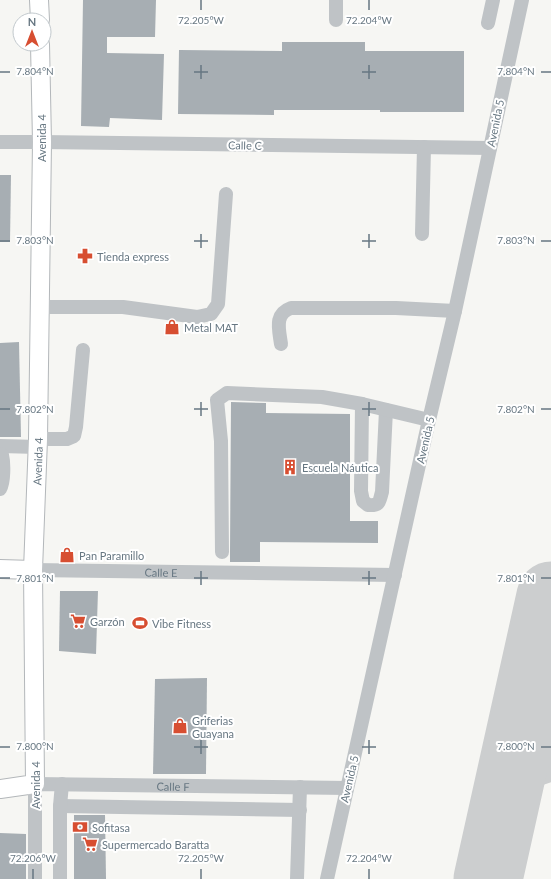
<svg xmlns="http://www.w3.org/2000/svg" width="551" height="879" viewBox="0 0 551 879" font-family="Lato,sans-serif">
  <rect width="100%" height="100%" fill="#f6f6f3"/>
  <g fill="none" stroke-linecap="round" stroke-linejoin="round">
    <!-- taxiway -->
    <path stroke="#cccecf" stroke-width="27" d="M 510,782 L 551,768"/>
    <!-- runway -->
    <path stroke="#cccecf" stroke-width="69" d="M 488,879 L 551,596"/>
  </g>
  <!-- building -->
  <g fill="#a7aeb3">
    <path d="M 83,0 L 156,0 L 155,37 L 107,37 L 107,53 L 164,54 L 162,120 L 110,118 L 109,127 L 81,126 Z"/>
    <path d="M 282,42 L 365,42 L 365,51 L 464,51 L 464,112 L 380,112 L 380,110 L 274,110 L 274,115 L 178,114 L 179,50 L 282,51 Z"/>
    <path d="M 0,175 L 11,175 L 10,242 L 0,242 Z"/>
    <path d="M 19,342 L 21,437 L 0,437 L 0,343 Z"/>
    <path d="M 231,402 L 266,403 L 266,413 L 350,414 L 350,521 L 378,521 L 378,543 L 260,542 L 260,562 L 230,562 L 230,552 Z"/>
    <path d="M 60,591 L 98,591 L 96,654 L 59,651 Z"/>
    <path d="M 207,678 L 206,774 L 153,774 L 155,679 Z"/>
    <path d="M 74,815 L 105,815 L 106,879 L 74,879 Z"/>
    <path d="M 0,833 L 26,834 L 26,879 L 0,879 Z"/>
  </g>
  <g fill="none" stroke-linecap="round" stroke-linejoin="round">
    <!-- major casing -->
    <g stroke="#b3b7ba" stroke-width="20">
      <g id="major">
        <path d="M 39,0 L 40,20"/>
        <path d="M 0,569 L 33,570"/>
        <path id="s3" d="M 0,789 L 35,784 L 33,570 L 38,439 L 42,142 L 40,44"/>
      </g>
    </g>
    <!-- minor -->
    <g stroke="#bfc3c6" stroke-width="14">
      <path d="M 336,20 L 336,0"/>
      <path d="M 488,23 L 493,0"/>
      <path d="M 0,142 L 42,142 L 490,148"/>
      <path d="M 422,234 L 424,147"/>
      <path d="M 39,307 L 123,307 L 197,317 L 211,314 L 218,304 L 226,194"/>
      <path d="M 281,344 C 279,329 274,314 291,308 L 396,308 L 455,311"/>
      <path d="M 362,404 L 361,491 L 363,501 L 368,505 C 380,506 379,502 382,492 L 386,410"/>
      <path d="M 38,439 L 67,439 L 74,436 L 76,427 L 83,350"/>
      <path d="M 0,446 L 38,447"/>
      <path d="M 0,454 L 2,455 C 4,463 4,482 0,489"/>
      <path d="M 222,552 L 221,441 L 217,400 L 227,393 L 322,397 L 362,404 L 429,420"/>
      <path id="s1" d="M 33,570 L 395,575"/>
      <path d="M 60,806 L 300,810"/>
      <path id="s2" d="M 35,879 L 35,784 L 347,788"/>
      <path d="M 60,879 L 60,806 L 62,784"/>
      <path d="M 297,879 L 300,787"/>
      <path d="M 327,879 L 429,420 L 455,311 L 522,0"/>
    </g>
    <!-- major -->
    <use href="#major" stroke="#fff" stroke-width="18"/>
  </g>
  <!-- ticks -->
  <path fill="none" stroke="#677782" stroke-width="1.5" d="M 201,0 L 201,10M 369,0 L 369,10M 201,65 L 201,79M 369,65 L 369,79M 0,72 L 10,72M 194,72 L 208,72M 362,72 L 376,72M 541,72 L 551,72M 201,234 L 201,248M 369,234 L 369,248M 0,241 L 10,241M 194,241 L 208,241M 362,241 L 376,241M 541,241 L 551,241M 201,402 L 201,416M 369,402 L 369,416M 0,409 L 10,409M 194,409 L 208,409M 362,409 L 376,409M 541,409 L 551,409M 201,571 L 201,585M 369,571 L 369,585M 0,578 L 10,578M 194,578 L 208,578M 362,578 L 376,578M 541,578 L 551,578M 201,740 L 201,754M 369,740 L 369,754M 0,747 L 10,747M 194,747 L 208,747M 362,747 L 376,747M 541,747 L 551,747M 33,869 L 33,879M 201,869 L 201,879M 369,869 L 369,879"/>
  <!-- icons -->
  <defs>
    <g id="pharmacy-bare" transform="scale(1.2)"><path d="M-2-6h4v4h4v4h-4v4h-4v-4h-4v-4h4Z" fill="#d74e31" stroke="#fff" stroke-width="2.5" paint-order="stroke"/></g>
    <g id="shop-bare" transform="scale(1.2)"><path d="M-5-2.5h2.3a2.7 3.5 0 0 1 5.4 0H5L5.5 6h-11ZM-1.5-2.5h3a1.5 2.3 0 0 0-3 0Z" fill="#d74e31" stroke="#fff" stroke-width="2.5" paint-order="stroke"/></g>
    <g id="building-bare" transform="scale(1.2)"><path d="M-4-6H4V6H1V3H-1V6H-4ZM-2.5-4.3h1.7v1.8h-1.7ZM.8-4.3h1.7v1.8H.8ZM-2.5-1h1.7V.8h-1.7ZM.8-1h1.7V.8H.8Z" fill="#d74e31" stroke="#fff" stroke-width="2.5" paint-order="stroke"/></g>
    <g id="supermarket-bare" transform="scale(1.2)"><path d="M-6-5.5h2.5l.6 2H6L4.5 2H-2.5L-4.4-4H-6ZM-1.5 3.2a1.3 1.3 0 1 0 .1 0ZM3 3.2a1.3 1.3 0 1 0 .1 0Z" fill="#d74e31" stroke="#fff" stroke-width="2.5" paint-order="stroke"/></g>
    <g id="stadium-bare" transform="scale(1.2)"><path d="M0-5a6.5 5 0 1 0 0 10a6.5 5 0 1 0 0-10ZM-3.5-1.8h7v3.6h-7Z" fill="#d74e31" stroke="#fff" stroke-width="2.5" paint-order="stroke"/></g>
    <g id="bank-bare" transform="scale(1.2)"><path d="M-6-4H6V4H-6ZM0-2.3a2.3 2.3 0 1 0 0 4.6a2.3 2.3 0 1 0 0-4.6Z" fill="#d74e31" stroke="#fff" stroke-width="2.5" paint-order="stroke"/></g>
  </defs>
  <g fill-rule="evenodd">
    <use href="#pharmacy-bare" x="85" y="256"/>
    <use href="#shop-bare" x="172" y="327"/>
    <use href="#building-bare" x="290" y="467"/>
    <use href="#shop-bare" x="67" y="555"/>
    <use href="#supermarket-bare" x="78" y="621"/>
    <use href="#stadium-bare" x="140" y="623"/>
    <use href="#shop-bare" x="180" y="726"/>
    <use href="#bank-bare" x="80" y="827"/>
    <use href="#supermarket-bare" x="90" y="844"/>
  </g>
  <g text-anchor="middle" dominant-baseline="central" stroke-width="4" stroke-linejoin="round" paint-order="stroke">
    <!-- street labels -->
    <g font-size="11" fill="#677782" stroke="#fff">
      <text transform="translate(495 123) rotate(-78)">Avenida 5</text>
      <text transform="translate(41 138) rotate(-90)">Avenida 4</text>
      <text transform="translate(245 145) rotate(1)">Calle C</text>
      <text transform="translate(425 440) rotate(-77)">Avenida 5</text>
      <text stroke="none"><textPath href="#s3" startOffset="358">Avenida 4</textPath></text>
      <text stroke="none"><textPath href="#s1" startOffset="128">Calle E</textPath></text>
      <text transform="translate(349 779) rotate(-77)">Avenida 5</text>
      <text transform="translate(35 785) rotate(-90)">Avenida 4</text>
      <text stroke="none"><textPath href="#s2" startOffset="233">Calle F</textPath></text>
    </g>
    <!-- poi labels -->
    <g font-size="11" fill="#677782" stroke="#fff" text-anchor="start">
      <text x="97" y="256">Tienda express</text>
      <text x="184" y="327">Metal MAT</text>
      <text x="302" y="467">Escuela Náutica</text>
      <text x="79" y="555">Pan Paramillo</text>
      <text x="90" y="621">Garzón</text>
      <text x="152" y="623">Vibe Fitness</text>
      <text x="192" y="720">Griferias<tspan x="192" dy="13">Guayana</tspan></text>
      <text x="92" y="827">Sofitasa</text>
      <text x="102" y="844">Supermercado Baratta</text>
    </g>
  </g>
  <g font-size="10" text-anchor="middle" fill="#677782" stroke="#fff" stroke-width="4" stroke-linejoin="round" paint-order="stroke">
    <text x="201" y="24">72.205°W</text>
    <text x="369" y="24">72.204°W</text>
    <text x="35" y="75">7.804°N</text>
    <text x="516" y="75">7.804°N</text>
    <text x="35" y="244">7.803°N</text>
    <text x="516" y="244">7.803°N</text>
    <text x="35" y="413">7.802°N</text>
    <text x="516" y="413">7.802°N</text>
    <text x="35" y="582">7.801°N</text>
    <text x="516" y="582">7.801°N</text>
    <text x="35" y="750">7.800°N</text>
    <text x="516" y="750">7.800°N</text>
    <text x="33" y="862">72.206°W</text>
    <text x="201" y="862">72.205°W</text>
    <text x="369" y="862">72.204°W</text>
  </g>
  <!-- north arrow -->
  <g transform="translate(32 32)"><circle r="19" fill="#ffffff" stroke="#c2c9cd"/>
  <path d="M0-3L7 15L0 10L-7 15Z" fill="#d74e31"/>
  <text y="-6" font-size="11" font-weight="bold" text-anchor="middle" fill="#677782">N</text>
  </g>
</svg>
